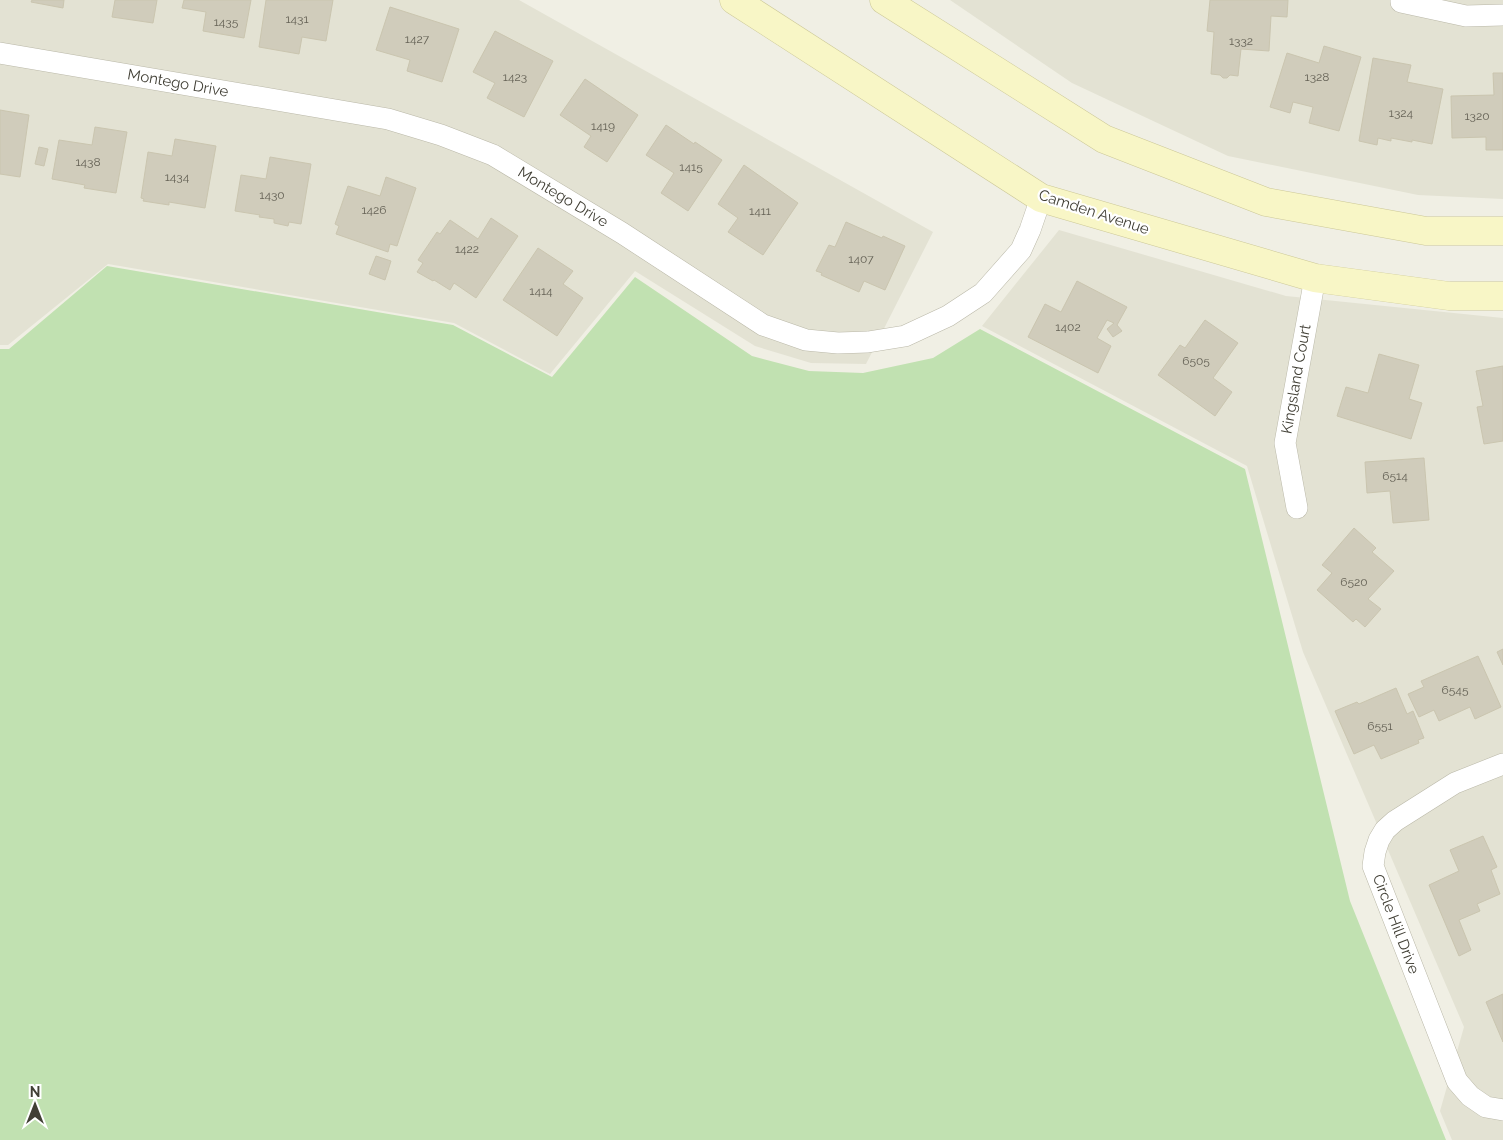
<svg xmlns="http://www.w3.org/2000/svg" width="1503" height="1140" viewBox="0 0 1503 1140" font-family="Raleway,sans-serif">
  <rect width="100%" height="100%" fill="#f0efe4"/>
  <!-- residential -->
  <g fill="#e3e2d3">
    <path d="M 0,0 L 519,0 L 933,232 L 866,364 L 811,363 L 755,346 L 635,271 L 550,374 L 454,323 L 108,264 L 8,345 L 0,345 Z"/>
    <path d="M 950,0 L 1503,0 L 1503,199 L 1418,195 L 1228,156 L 1072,83 Z"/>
    <path d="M 1059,230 L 1286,296 L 1503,318 L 1503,1140 L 1452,1140 L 1440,1111 L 1464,1027 L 1303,652 L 1247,466 L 982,326 Z"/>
  </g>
  <!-- green -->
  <path fill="#c1e1b1" d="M 107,266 L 453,325 L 552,377 L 635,277 L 752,356 L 809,371 L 863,373 L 933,358 L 980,329 L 1245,469 L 1350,901 L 1446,1140 L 0,1140 L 0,349 L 9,349 Z"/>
  <!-- building -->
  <g fill="#d0ccbb" stroke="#cac5af">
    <path d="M 32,0 L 64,0 L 63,8 L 31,2 Z"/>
    <path d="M 115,0 L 157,0 L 153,23 L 112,17 Z"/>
    <path d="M 184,0 L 251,0 L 244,38 L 203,31 L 206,12 L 182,8 Z"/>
    <path d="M 266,0 L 333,0 L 326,41 L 302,37 L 299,54 L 259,47 Z"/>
    <path d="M 1210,0 L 1288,0 L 1287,17 L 1271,16 L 1269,51 L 1241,49 L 1238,76 L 1230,75 L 1227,78 L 1223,78 L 1220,75 L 1211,74 L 1214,32 L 1207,31 Z"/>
    <path d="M 390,7 L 459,29 L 442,82 L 407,71 L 410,60 L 376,50 Z"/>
    <path d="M 495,31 L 553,61 L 524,117 L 487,98 L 495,83 L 473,72 Z"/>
    <path d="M 1324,46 L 1361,57 L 1339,131 L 1309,123 L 1313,107 L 1293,102 L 1290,113 L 1270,107 L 1287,53 L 1319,63 Z"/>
    <path d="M 1373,58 L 1411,65 L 1407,82 L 1443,89 L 1432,144 L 1412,140 L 1412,142 L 1391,138 L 1391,141 L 1378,138 L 1377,145 L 1359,141 Z"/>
    <path d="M 1493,73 L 1503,73 L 1503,150 L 1486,150 L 1486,137 L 1452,138 L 1451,96 L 1494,95 Z"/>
    <path d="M 585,79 L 638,115 L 607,162 L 584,147 L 591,136 L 560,115 Z"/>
    <path d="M 0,110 L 29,115 L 20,177 L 0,174 Z"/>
    <path d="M 666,125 L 694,144 L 695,142 L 722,160 L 688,211 L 661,193 L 674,173 L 646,155 Z"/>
    <path d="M 95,127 L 127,132 L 116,193 L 84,188 L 85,185 L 52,179 L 59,140 L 92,145 Z"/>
    <path d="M 175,139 L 216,146 L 205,208 L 169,202 L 169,205 L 143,201 L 144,199 L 141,198 L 148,152 L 172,156 Z"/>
    <path d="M 39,147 L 48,149 L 44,166 L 35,164 Z"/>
    <path d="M 270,157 L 311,164 L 301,224 L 289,222 L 288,226 L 274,223 L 274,219 L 259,217 L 260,215 L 235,211 L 241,175 L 266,179 Z"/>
    <path d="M 744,165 L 798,203 L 763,255 L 728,232 L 738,218 L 718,204 Z"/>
    <path d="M 386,177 L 416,188 L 397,246 L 390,244 L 388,252 L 336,234 L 339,226 L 335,224 L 348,186 L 380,196 Z"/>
    <path d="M 491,218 L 518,236 L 476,298 L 454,283 L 450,290 L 434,280 L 433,281 L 417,272 L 423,263 L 418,260 L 437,232 L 440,234 L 450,220 L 478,239 Z"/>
    <path d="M 846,222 L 882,238 L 883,236 L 905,246 L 885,290 L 864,281 L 859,292 L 821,275 L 822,273 L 816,271 L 829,245 L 835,247 Z"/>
    <path d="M 538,248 L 573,271 L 563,284 L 583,298 L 557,336 L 503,300 Z"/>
    <path d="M 376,256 L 391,261 L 385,280 L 369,274 Z"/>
    <path d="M 1077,281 L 1127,307 L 1117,325 L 1122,331 L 1113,337 L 1107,329 L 1114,323 L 1107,320 L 1097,338 L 1111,346 L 1098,373 L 1028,337 L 1045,304 L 1061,312 Z"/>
    <path d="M 1205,320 L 1238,343 L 1213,378 L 1232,392 L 1215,416 L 1158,375 L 1180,345 L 1185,348 Z"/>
    <path d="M 1379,354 L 1419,365 L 1409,399 L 1422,403 L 1411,439 L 1337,416 L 1346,387 L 1368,393 Z"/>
    <path d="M 1503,366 L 1503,441 L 1484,444 L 1477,407 L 1483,406 L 1476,371 Z"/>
    <path d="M 1424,458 L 1429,520 L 1393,523 L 1390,491 L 1367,493 L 1365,462 Z"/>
    <path d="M 1354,528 L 1376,548 L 1372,552 L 1394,571 L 1368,599 L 1381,609 L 1365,627 L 1356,619 L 1353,622 L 1317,590 L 1332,573 L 1322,565 Z"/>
    <path d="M 1503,649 L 1503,665 L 1497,652 Z"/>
    <path d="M 1478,656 L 1501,707 L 1475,719 L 1470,707 L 1439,721 L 1434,710 L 1419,717 L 1408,694 L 1424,687 L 1421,681 Z"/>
    <path d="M 1396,688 L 1407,714 L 1413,711 L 1424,738 L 1418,740 L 1419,743 L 1381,759 L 1374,745 L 1354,754 L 1335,711 L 1357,702 L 1359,704 Z"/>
    <path d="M 1483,836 L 1497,867 L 1491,870 L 1500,894 L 1477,904 L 1480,911 L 1459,920 L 1471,950 L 1459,956 L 1429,885 L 1459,871 L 1450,850 Z"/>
    <path d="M 1503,994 L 1503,1042 L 1486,1002 Z"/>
  </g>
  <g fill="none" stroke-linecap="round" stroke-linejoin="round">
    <!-- street casing -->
    <g stroke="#bab8a8" stroke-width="22">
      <g id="street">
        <path d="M 1401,0 L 1401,2 L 1466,16 L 1503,15"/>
        <path d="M 0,53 L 388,119 L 441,135 L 493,155 L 622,233 L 763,325 L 806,340 L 838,343 L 868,342 L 905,336 L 948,316 L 983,293 L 1021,250 L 1030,230 L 1041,198"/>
        <path d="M 1297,508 L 1285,443 L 1315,278"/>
        <path d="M 1503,764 L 1455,783 L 1395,821 L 1385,830 L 1379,840 L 1375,852 L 1373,866 L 1457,1081 L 1470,1096 L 1486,1107 L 1503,1110"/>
      </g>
    </g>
    <!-- secondary casing -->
    <g stroke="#ccc898" stroke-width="29">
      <g id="secondary">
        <path d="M 734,0 L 1041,198 L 1315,278 L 1449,296 L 1503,296"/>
        <path d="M 884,0 L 1104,139 L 1266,202 L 1426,231 L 1503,231"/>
      </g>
    </g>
    <!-- street -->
    <use href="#street" stroke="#fff" stroke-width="21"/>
    <!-- secondary -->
    <use href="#secondary" stroke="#f8f6c6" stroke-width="28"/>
  </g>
  <g text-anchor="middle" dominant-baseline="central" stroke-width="4.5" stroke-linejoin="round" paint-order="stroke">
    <!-- number labels -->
    <g font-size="12" fill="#656256">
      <text x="297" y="19">1431</text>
      <text x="226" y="22">1435</text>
      <text x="417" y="39">1427</text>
      <text x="1241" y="41">1332</text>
      <text x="515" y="77">1423</text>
      <text x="1317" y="77">1328</text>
      <text x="1401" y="113">1324</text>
      <text x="1477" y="116">1320</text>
      <text x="603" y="126">1419</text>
      <text x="88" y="162">1438</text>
      <text x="691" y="167">1415</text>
      <text x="177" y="177">1434</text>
      <text x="272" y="195">1430</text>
      <text x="374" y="210">1426</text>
      <text x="760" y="211">1411</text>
      <text x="467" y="249">1422</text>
      <text x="861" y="259">1407</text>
      <text x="541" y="291">1414</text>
      <text x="1068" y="327">1402</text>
      <text x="1196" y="361">6505</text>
      <text x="1395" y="476">6514</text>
      <text x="1354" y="582">6520</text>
      <text x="1455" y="690">6545</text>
      <text x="1380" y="726">6551</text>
    </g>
    <!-- street labels -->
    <g font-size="15" fill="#413f35" stroke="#fff">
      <text transform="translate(178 83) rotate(10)">Montego Drive</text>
      <text transform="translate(563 197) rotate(31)">Montego Drive</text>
      <text transform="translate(1094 212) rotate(18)">Camden Avenue</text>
      <text transform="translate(1296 379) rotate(-80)">Kingsland Court</text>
      <text transform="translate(1396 924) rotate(69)">Circle Hill Drive</text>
    </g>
  </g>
  <!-- north arrow -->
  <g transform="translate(35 1105)" stroke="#ffffff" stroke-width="4" paint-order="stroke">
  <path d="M0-4L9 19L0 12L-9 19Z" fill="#413f35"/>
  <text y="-8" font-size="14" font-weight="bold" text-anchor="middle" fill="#413f35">N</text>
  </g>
</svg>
